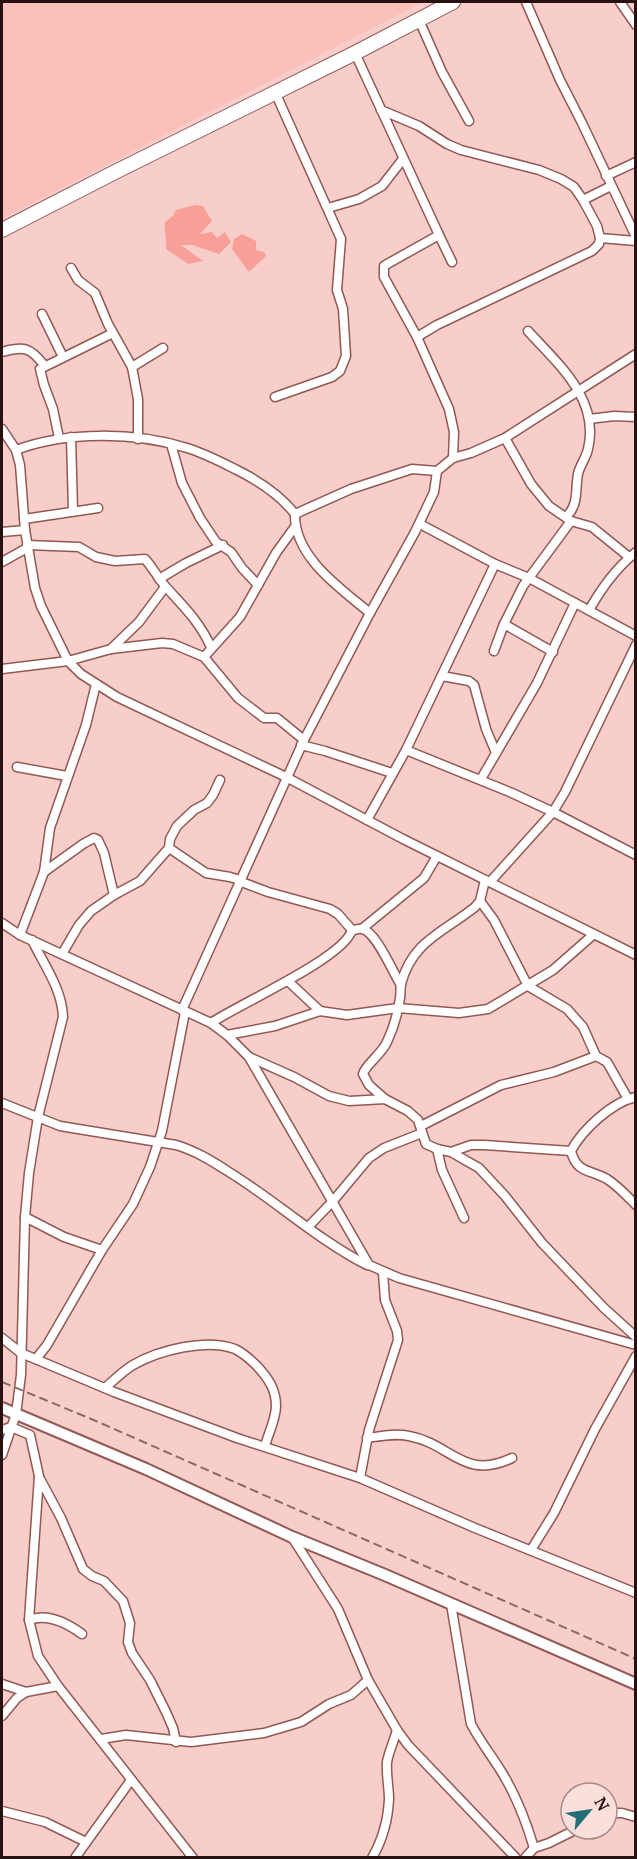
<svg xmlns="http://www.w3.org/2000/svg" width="637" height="1859" viewBox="0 0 637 1859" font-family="'Noto Serif',serif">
  <rect width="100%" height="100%" fill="#f7ceca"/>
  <!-- built -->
  <path fill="#fbc0ba" d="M 2,2 L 423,2 L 2,219 Z"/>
  <!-- green -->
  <g fill="#f8a098">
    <path d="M 195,205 L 203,206 L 212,221 L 200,234 L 212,232 L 217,238 L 225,232 L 231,242 L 219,254 L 192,245 L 181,245 L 203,261 L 188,264 L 166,249 C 167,238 164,232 165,222 L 173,216 L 176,210 Z"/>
    <path d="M 242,234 L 256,241 L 256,250 L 264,252 L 266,256 L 249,272 L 232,249 L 234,239 Z"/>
  </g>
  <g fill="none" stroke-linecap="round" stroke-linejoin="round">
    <!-- minor casing -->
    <g stroke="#925853" stroke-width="11">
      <g id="minor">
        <path d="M 526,2 L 560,80 L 582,123 L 636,237"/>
        <path d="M 620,2 L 636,25"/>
        <path d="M 419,20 L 442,72 L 469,121"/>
        <path d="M 355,53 L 439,235 L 389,263 L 384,266 L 384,277 L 417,337 L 449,409 L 454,432 L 453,458"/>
        <path d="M 275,92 L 341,239 L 337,290 L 343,309 L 346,356 L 340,371 L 332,377 L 275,397"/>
        <path d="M 381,110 L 419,126 L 447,144 L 461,150 L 539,170 L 561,179 L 574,187 L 583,200 L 597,226 L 600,238 L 636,241"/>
        <path d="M 606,176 L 636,162"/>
        <path d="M 583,200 L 611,186"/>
        <path d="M 328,208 L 359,199 L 382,186 L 403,159"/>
        <path d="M 439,235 L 452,262"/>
        <path d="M 71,268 L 78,280 L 95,293 L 108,324 L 132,367 L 138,399 L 138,439"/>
        <path d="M 42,314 L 63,357"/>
        <path d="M 528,331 C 558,364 600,399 588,449 C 586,458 580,465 578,474 C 575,490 579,505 566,517"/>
        <path d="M 417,337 L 437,325 L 592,251 L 599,244 L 600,238"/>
        <path d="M 2,352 C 24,346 30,347 44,365"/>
        <path d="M 132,367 L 163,348"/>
        <path d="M 589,419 L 614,416 L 636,417"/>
        <path d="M 2,429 L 16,450 L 20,465 L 25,530 L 35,588 L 41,606 L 68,661 L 81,674 L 117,697 L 286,777 L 403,839 L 636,955"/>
        <path d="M 71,437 L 73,511"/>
        <path d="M 59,438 L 53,409 L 44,385 L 40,369 L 113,333"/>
        <path d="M 505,438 L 531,484 L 549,506 L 571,521 L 592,527 L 629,557"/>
        <path d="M 171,444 L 182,483 L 200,518 L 216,542 L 231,552 L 242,568 L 258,585"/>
        <path d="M 16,450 C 67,431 135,432 187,448 C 204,453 221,462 237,470 C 259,481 280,495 295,514 L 351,489 L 412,469 L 437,471 L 453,458 L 471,453 L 505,438 L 636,354"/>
        <path d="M 295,514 C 294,557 340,588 370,613"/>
        <path d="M 24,519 L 98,508"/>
        <path d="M 420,524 L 495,564 L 529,578 L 636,636"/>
        <path d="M 2,532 L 25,530"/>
        <path d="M 27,545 L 79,547 L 96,557 L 115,561 L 145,559 C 153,568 158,578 165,586 C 184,607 199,621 211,647"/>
        <path d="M 2,562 L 27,548"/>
        <path d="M 159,579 L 186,563 L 223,545"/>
        <path d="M 589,610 C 602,588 615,569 636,552"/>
        <path d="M 504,624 L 553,652"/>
        <path d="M 111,649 L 139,622 L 165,587"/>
        <path d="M 494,651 L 504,624 L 523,586 L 571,521"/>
        <path d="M 204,657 L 240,617 L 276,553 L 294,528"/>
        <path d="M 2,669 L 68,661 L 111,649 L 162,643 L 173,644 L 204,657 L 238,698 L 264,718 L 277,718 L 304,740"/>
        <path d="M 442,676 L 469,681 L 474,685 L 486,729 L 496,753"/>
        <path d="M 301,745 L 325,751 L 392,773"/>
        <path d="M 406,750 L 512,793 L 553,812 L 636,855"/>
        <path d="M 17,767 L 67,776"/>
        <path d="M 481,779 L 537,683 L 575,603"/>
        <path d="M 367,820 L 406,750 L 495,564"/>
        <path d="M 169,848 L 206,873 L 230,877 L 240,880"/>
        <path d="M 44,872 L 83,844 L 94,838 L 98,840 L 104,853 L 114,895"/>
        <path d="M 239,881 L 268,892 L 330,909 L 338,914 L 352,930 C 356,930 359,928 362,929 C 376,931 393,973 401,985"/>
        <path d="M 490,882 L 553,812 L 565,792 L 636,645"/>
        <path d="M 480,901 L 494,920 L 528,986 L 567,1009 L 583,1027 L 596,1056 L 607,1062 L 628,1099"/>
        <path d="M 2,923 L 20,935 L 211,1023 L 227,1035 L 249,1057 L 369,1265 L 399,1278 L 636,1345"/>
        <path d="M 363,928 L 424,878 L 437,856"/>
        <path d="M 20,935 L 44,872 L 50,828 L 86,725 L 96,684"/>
        <path d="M 62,954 L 79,925 L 91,911 L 114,895 L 140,881 L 169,848 L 170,839 L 177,826 L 194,810 L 207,803 L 213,795 L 220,780"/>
        <path d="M 289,982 L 320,1011"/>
        <path d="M 182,1010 L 304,740 L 370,613 L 415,532 L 434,492 L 437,471"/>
        <path d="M 211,1023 C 239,1004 344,958 352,930"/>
        <path d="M 227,1035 L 275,1026 L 320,1011 L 347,1015 L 398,1008 L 459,1013 L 488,1009 L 553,970 L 594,934"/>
        <path d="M 249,1057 L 294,1077 L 329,1096 L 349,1101 L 385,1099 L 408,1111 L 418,1120 L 426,1144 L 437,1149 L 451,1152 L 479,1168 L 505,1196 L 542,1243 L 604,1308 L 636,1337"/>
        <path d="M 636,1097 C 612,1102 582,1130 571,1151 C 577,1174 590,1169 607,1179 C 618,1186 627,1196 636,1205"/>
        <path d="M 385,1099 L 369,1085 L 363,1074 C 365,1065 381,1055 387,1042 C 393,1029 398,1013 400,998 C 401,993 400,989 401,984 C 412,941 444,932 475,907 L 480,901 L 485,880"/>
        <path d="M 2,1103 L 60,1126 L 176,1145 C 196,1151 212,1161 229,1172 C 276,1201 318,1240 367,1265"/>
        <path d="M 421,1126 L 501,1085 L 554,1072 L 596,1056"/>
        <path d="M 437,1149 L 442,1170 L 464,1218"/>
        <path d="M 451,1152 L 471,1145 L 484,1145 L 571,1151"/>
        <path d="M 25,1217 L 64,1237 L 102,1250"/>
        <path d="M 308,1227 L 333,1201 L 369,1158 L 384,1148 L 422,1133"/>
        <path d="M 2,1338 L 21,1353 L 114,1392 L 237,1438 L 360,1478 L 475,1528 L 636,1593"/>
        <path d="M 36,1359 L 47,1345 L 102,1250 L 133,1204 L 150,1167 L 162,1131 L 185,1012"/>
        <path d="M 105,1388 C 114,1380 123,1371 133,1365 C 159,1350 207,1338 235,1349 C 243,1353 251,1360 257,1366 C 268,1378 276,1389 276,1406 C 276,1419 268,1434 265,1446"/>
        <path d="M 2,1430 L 11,1427 L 30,1435 L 39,1476 L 29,1620 L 38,1656 L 58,1686 L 193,1858"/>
        <path d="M 367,1438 C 381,1436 395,1433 409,1436 C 452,1444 463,1481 512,1458"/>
        <path d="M 2,1455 L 16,1414 L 21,1375 L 25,1217 L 29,1173 L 38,1117 L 63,1017 C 62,989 44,965 32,940"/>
        <path d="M 39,1477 L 61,1518 L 83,1569 L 92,1576 L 104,1581 L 123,1601 L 130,1623 L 128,1642 L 132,1653 L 150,1680 L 166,1712 L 173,1728 L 176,1742"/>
        <path d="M 360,1478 L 369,1430 L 398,1340 L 397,1331 L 385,1300 L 383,1273"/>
        <path d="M 292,1537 L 338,1609 L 368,1680 L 397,1730 L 408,1745 L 516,1858"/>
        <path d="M 531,1550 L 554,1513 L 595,1429 L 636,1356"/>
        <path d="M 451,1604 L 471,1724 C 480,1741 491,1755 501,1771 C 516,1795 526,1821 534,1848 L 525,1858"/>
        <path d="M 29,1620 C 47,1613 67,1623 82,1634"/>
        <path d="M 2,1684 L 26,1692 L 58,1686"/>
        <path d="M 2,1716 L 17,1698 L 26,1692"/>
        <path d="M 101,1739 L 126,1735 L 191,1742 L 264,1733 L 301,1722 L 329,1704 L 351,1695 L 368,1680"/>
        <path d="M 2,1811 L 45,1822 L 86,1842"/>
        <path d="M 607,1813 L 622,1813 L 636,1817"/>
        <path d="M 534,1848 L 549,1843 L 577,1829"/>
        <path d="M 75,1858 L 131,1780"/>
        <path d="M 372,1858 C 383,1839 388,1821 389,1799 C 389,1787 386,1775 387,1762 C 389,1751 394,1741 397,1730"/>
      </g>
    </g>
    <!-- tertiary casing -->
    <g stroke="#925853" stroke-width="14">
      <path id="tertiary" d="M 2,1408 L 146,1469 L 292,1537 L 385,1575 L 636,1684"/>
    </g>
    <!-- primary casing -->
    <g stroke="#925853" stroke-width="16">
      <path id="primary" d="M 2,230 L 119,170 L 355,53 L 453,2"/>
    </g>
    <!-- minor -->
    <use href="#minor" stroke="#fff" stroke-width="8"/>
    <!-- tertiary -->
    <use href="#tertiary" stroke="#fff" stroke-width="10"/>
    <!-- primary -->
    <use href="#primary" stroke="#fff" stroke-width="14"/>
    <!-- rail -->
    <path stroke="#896a67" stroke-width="2" stroke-dasharray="9 4.5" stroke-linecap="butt" d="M 2,1382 L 96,1421 L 636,1659"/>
  </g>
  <!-- border -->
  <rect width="637" height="1859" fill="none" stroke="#27100f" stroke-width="6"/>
  <!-- north arrow -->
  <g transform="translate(589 1811) rotate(61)"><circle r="28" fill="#fbdfdc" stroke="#a68c8a" stroke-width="1.5"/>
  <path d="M0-4.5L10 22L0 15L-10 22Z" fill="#246e77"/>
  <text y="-9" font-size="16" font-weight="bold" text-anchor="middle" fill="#27100f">N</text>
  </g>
</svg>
